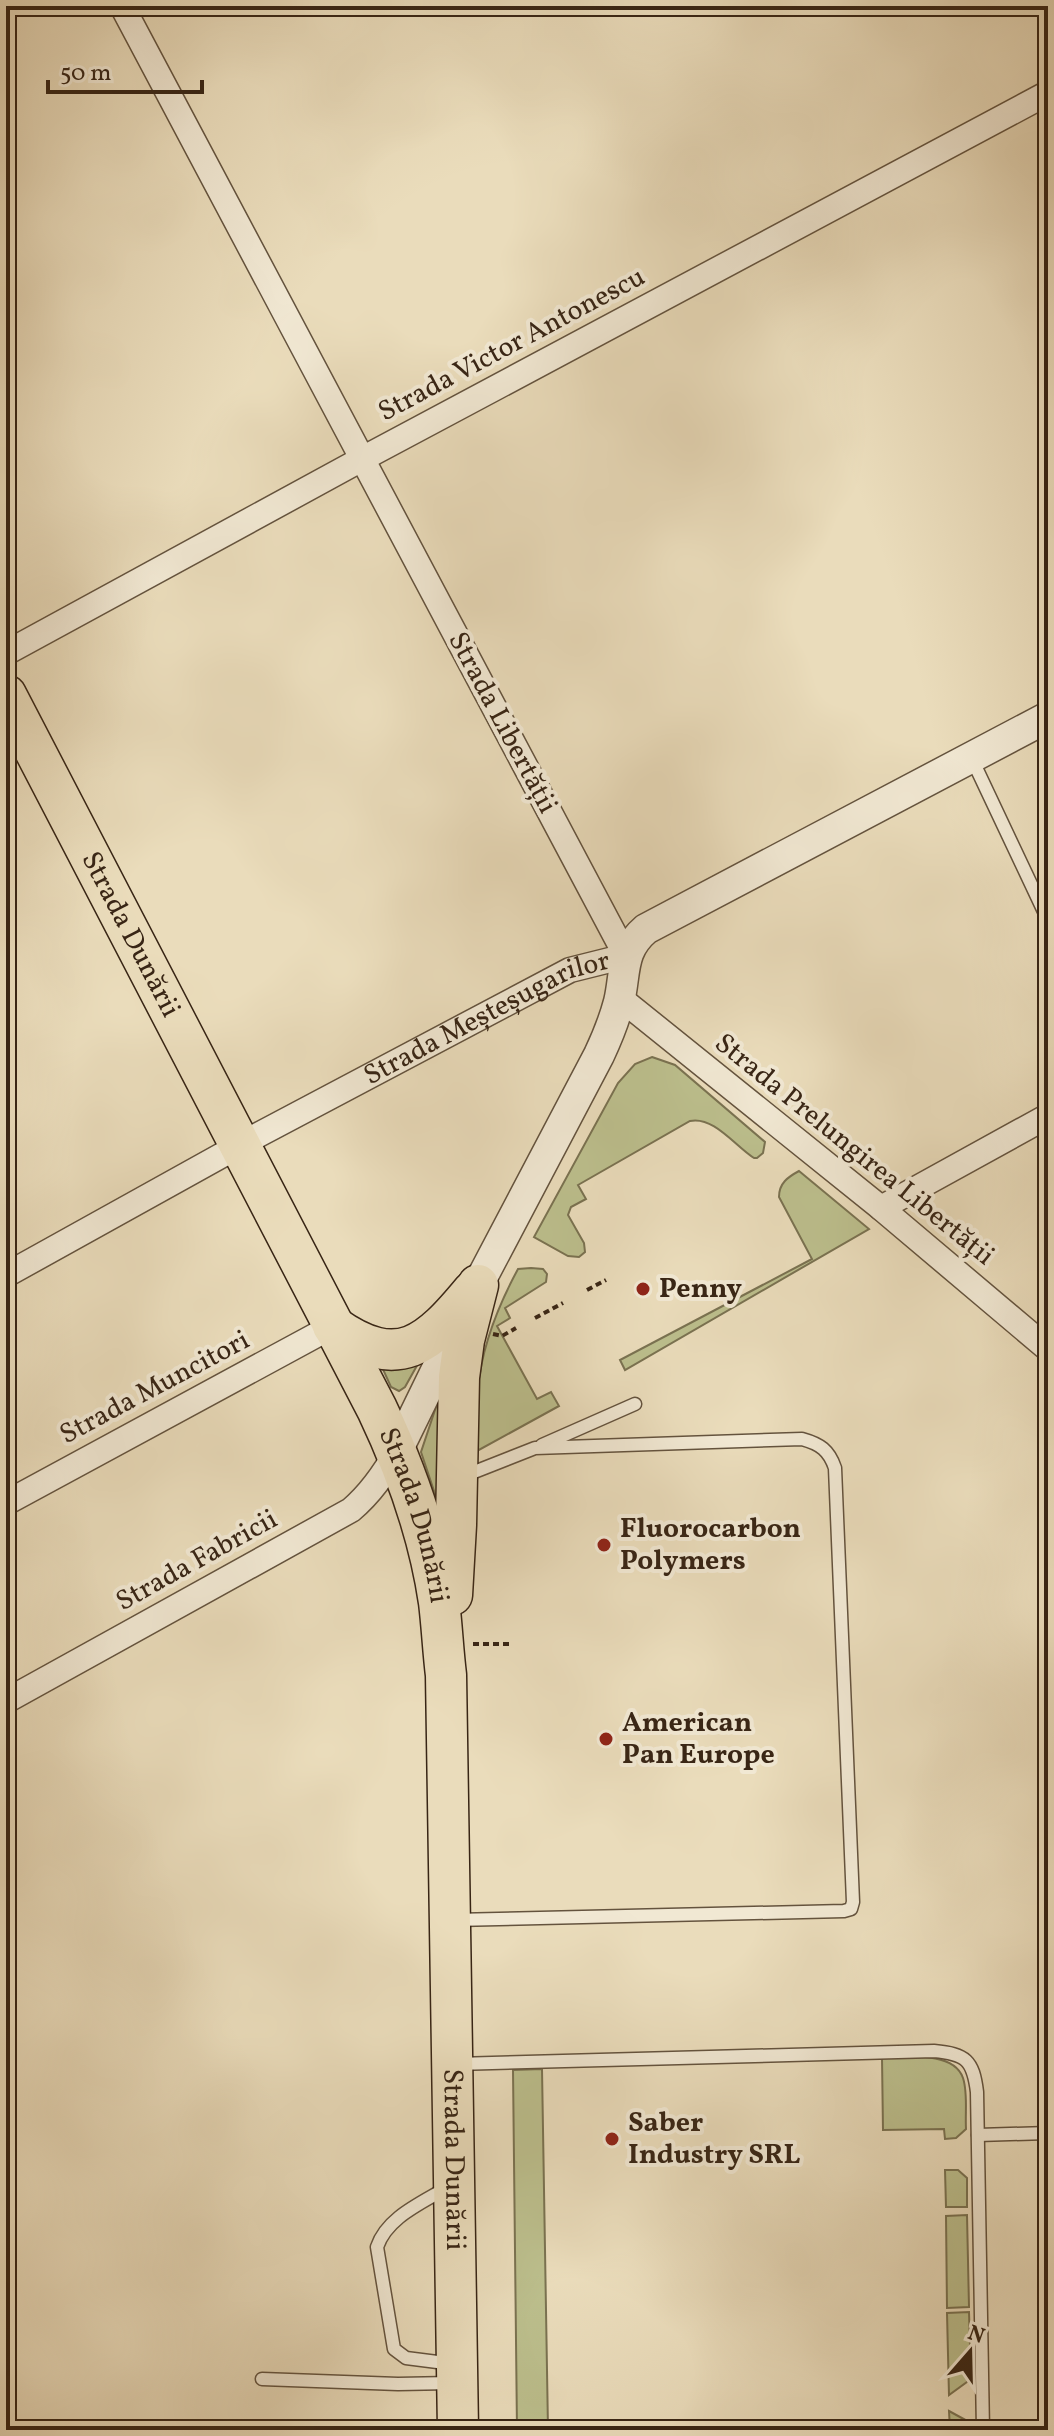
<svg xmlns="http://www.w3.org/2000/svg" width="1054" height="2436" viewBox="0 0 1054 2436" font-family="Vollkorn,serif">
  <rect width="100%" height="100%" fill="#eadcbb"/>
  <filter id="stains"><feTurbulence type="fractalNoise" baseFrequency=".0025" numOctaves="4"/><feColorMatrix values="0 0 0 0 .2 0 0 0 0 .09 0 0 0 0 .02 0 0 0 .5 -.17"/></filter>
  <radialGradient id="worn" r=".72"><stop offset=".6" stop-color="#630" stop-opacity="0"/><stop offset="1" stop-color="#630" stop-opacity=".3"/></radialGradient>
  <!-- green -->
  <g fill="#bcbf8d" stroke="#7a7251" stroke-width="2">
    <path d="M 652,1057 L 675,1065 L 765,1142 L 763,1153 L 757,1158 L 754,1158 C 735,1146 714,1116 690,1121 L 578,1185 L 586,1199 L 571,1207 L 568,1215 L 584,1243 L 585,1252 L 579,1257 L 568,1256 L 534,1237 L 618,1083 L 635,1064 Z"/>
    <path d="M 799,1171 L 869,1229 L 625,1370 L 620,1360 L 812,1259 L 779,1197 C 779,1183 788,1177 799,1171 Z"/>
    <path d="M 531,1268 L 543,1269 L 547,1274 L 546,1282 L 505,1308 L 510,1318 L 497,1326 L 537,1399 L 551,1392 L 559,1406 L 477,1451 C 477,1430 476,1409 478,1388 C 482,1345 498,1306 518,1269 Z"/>
    <path d="M 419,1362 L 405,1387 L 399,1391 L 391,1387 L 381,1365 Z"/>
    <path d="M 445,1380 L 444,1521 L 421,1452 Z"/>
    <path d="M 882,2058 C 905,2058 953,2050 963,2078 C 968,2093 965,2113 966,2129 L 956,2138 L 945,2139 L 944,2129 L 883,2130 Z"/>
    <path d="M 542,2069 L 548,2430 L 517,2430 L 513,2070 Z"/>
    <path d="M 945,2170 L 958,2170 L 967,2178 L 967,2207 L 946,2207 Z"/>
    <path d="M 967,2215 L 969,2307 L 947,2308 L 946,2216 Z"/>
    <path d="M 969,2312 L 971,2379 L 949,2395 L 947,2313 Z"/>
    <path d="M 949,2411 L 971,2423 L 972,2430 L 950,2430 Z"/>
  </g>
  <g fill="none" stroke-linecap="round" stroke-linejoin="round">
    <!-- service casing -->
    <g stroke="#64533e" stroke-width="15">
      <g id="service">
        <path d="M 972,759 L 1048,920"/>
        <path d="M 542,1445 L 635,1404"/>
        <path d="M 454,1920 L 844,1911 L 851,1909 L 853,1902 L 835,1468 C 829,1450 820,1444 802,1439 L 535,1448 L 464,1476"/>
        <path d="M 456,2064 L 934,2051 C 966,2054 973,2060 977,2092 L 983,2430"/>
        <path d="M 978,2135 L 1048,2133"/>
        <path d="M 448,2187 C 422,2203 387,2217 377,2247 L 394,2349 L 406,2358 L 453,2364"/>
        <path d="M 262,2379 L 398,2384 L 451,2383"/>
      </g>
    </g>
    <!-- minor casing -->
    <g stroke="#64533e" stroke-width="27">
      <g id="minor">
        <path d="M 1048,6 L 1048,7"/>
        <path d="M 6,653 L 362,459 L 1048,93"/>
        <path d="M 620,998 L 881,1208 L 1048,1349"/>
        <path d="M 881,1208 L 1048,1116"/>
        <path id="s1" d="M 6,1275 L 260,1134 L 570,970 L 626,956 L 122,6"/>
        <path d="M 6,1503 L 333,1326"/>
        <path d="M 6,1701 L 351,1510 C 371,1493 384,1474 397,1451"/>
      </g>
    </g>
    <!-- tertiary casing -->
    <g stroke="#64533e" stroke-width="33">
      <path id="tertiary" d="M 397,1451 L 478,1285 L 599,1055 C 607,1038 614,1021 619,1002 C 626,973 620,951 646,929 L 1048,717"/>
    </g>
    <!-- primary casing -->
    <g stroke="#382515" stroke-width="43">
      <g id="primary">
        <path id="s2" d="M 6,695 L 377,1409 C 406,1470 429,1534 439,1602 C 442,1626 443,1651 446,1675 L 458,2430"/>
        <path d="M 333,1326 C 399,1373 429,1344 473,1291"/>
        <path d="M 452,1595 L 456,1525 L 459,1377 L 464,1340 L 478,1285"/>
      </g>
    </g>
    <!-- path -->
    <g stroke="#382515" stroke-width="4" stroke-dasharray="6 4" stroke-linecap="butt">
      <path d="M 587,1290 L 606,1280"/>
      <path d="M 535,1318 L 563,1303"/>
      <path d="M 493,1334 L 502,1336 L 516,1328"/>
      <path d="M 473,1644 L 511,1644"/>
    </g>
    <!-- service -->
    <use href="#service" stroke="#f1e8d3" stroke-width="12"/>
    <!-- minor -->
    <use href="#minor" stroke="#f1e8d3" stroke-width="24"/>
    <!-- tertiary -->
    <use href="#tertiary" stroke="#f1e8d3" stroke-width="30"/>
    <!-- primary -->
    <use href="#primary" stroke="#eadcbb" stroke-width="40"/>
  </g>
  <!-- markers -->
  <g fill="#8f2418" stroke="#f1e8d3" stroke-width="3">
    <circle cx="643" cy="1289" r="8"/>
    <circle cx="604" cy="1545" r="8"/>
    <circle cx="606" cy="1739" r="8"/>
    <circle cx="612" cy="2139" r="8"/>
  </g>
  <g text-anchor="middle" dominant-baseline="central" stroke-width="8" stroke-linejoin="round" paint-order="stroke">
    <!-- street labels -->
    <g font-size="28" fill="#382515" stroke="#f1e8d3">
      <text transform="translate(512 345) rotate(-28)">Strada Victor Antonescu</text>
      <text transform="translate(502 723) rotate(62)">Strada Libertății</text>
      <text stroke="none"><textPath href="#s2" startOffset="270">Strada Dunării</textPath></text>
      <text stroke="none"><textPath href="#s1" startOffset="546">Strada Meșteșugarilor</textPath></text>
      <text transform="translate(854 1150) rotate(39)">Strada Prelungirea Libertății</text>
      <text transform="translate(155 1388) rotate(-28)">Strada Muncitori</text>
      <text stroke="none"><textPath href="#s2" startOffset="918">Strada Dunării</textPath></text>
      <text transform="translate(197 1561) rotate(-29)">Strada Fabricii</text>
      <text stroke="none"><textPath href="#s2" startOffset="1566">Strada Dunării</textPath></text>
    </g>
    <!-- poi labels -->
    <g font-size="28" font-weight="bold" fill="#382515" stroke="#f1e8d3" text-anchor="start">
      <text x="659" y="1289">Penny</text>
      <text x="620" y="1529">Fluorocarbon<tspan x="620" dy="32">Polymers</tspan></text>
      <text x="622" y="1723">American<tspan x="622" dy="32">Pan Europe</tspan></text>
      <text x="628" y="2123">Saber<tspan x="628" dy="32">Industry SRL</tspan></text>
    </g>
  </g>
  <!-- margin -->
  <rect width="1054" height="2436" fill="none" stroke="#eadcbb" stroke-width="32"/>
  <rect x="8" y="8" width="1038" height="2420" fill="none" stroke="#382515" stroke-width="4"/>
  <rect x="16" y="16" width="1022" height="2404" fill="none" stroke="#382515" stroke-width="2"/>
  <!-- north arrow -->
  <g transform="translate(970 2352) rotate(20)" stroke="#f1e8d3" stroke-width="6" paint-order="stroke">
  <path d="M0-6L14 30L0 20L-14 30Z" fill="#382515"/>
  <text y="-12" font-size="22" font-weight="bold" text-anchor="middle" fill="#382515">N</text>
  </g>
  <!-- scale -->
  <path d="M48 80v12h154v-12" fill="none" stroke="#382515" stroke-width="4"/>
  <text x="60" y="80" font-size="24" fill="#382515" stroke="#f1e8d3" stroke-width="6" paint-order="stroke">50 m</text>
  <rect width="100%" height="100%" filter="url(#stains)"/>
  <rect width="100%" height="100%" fill="url(#worn)"/>
</svg>
